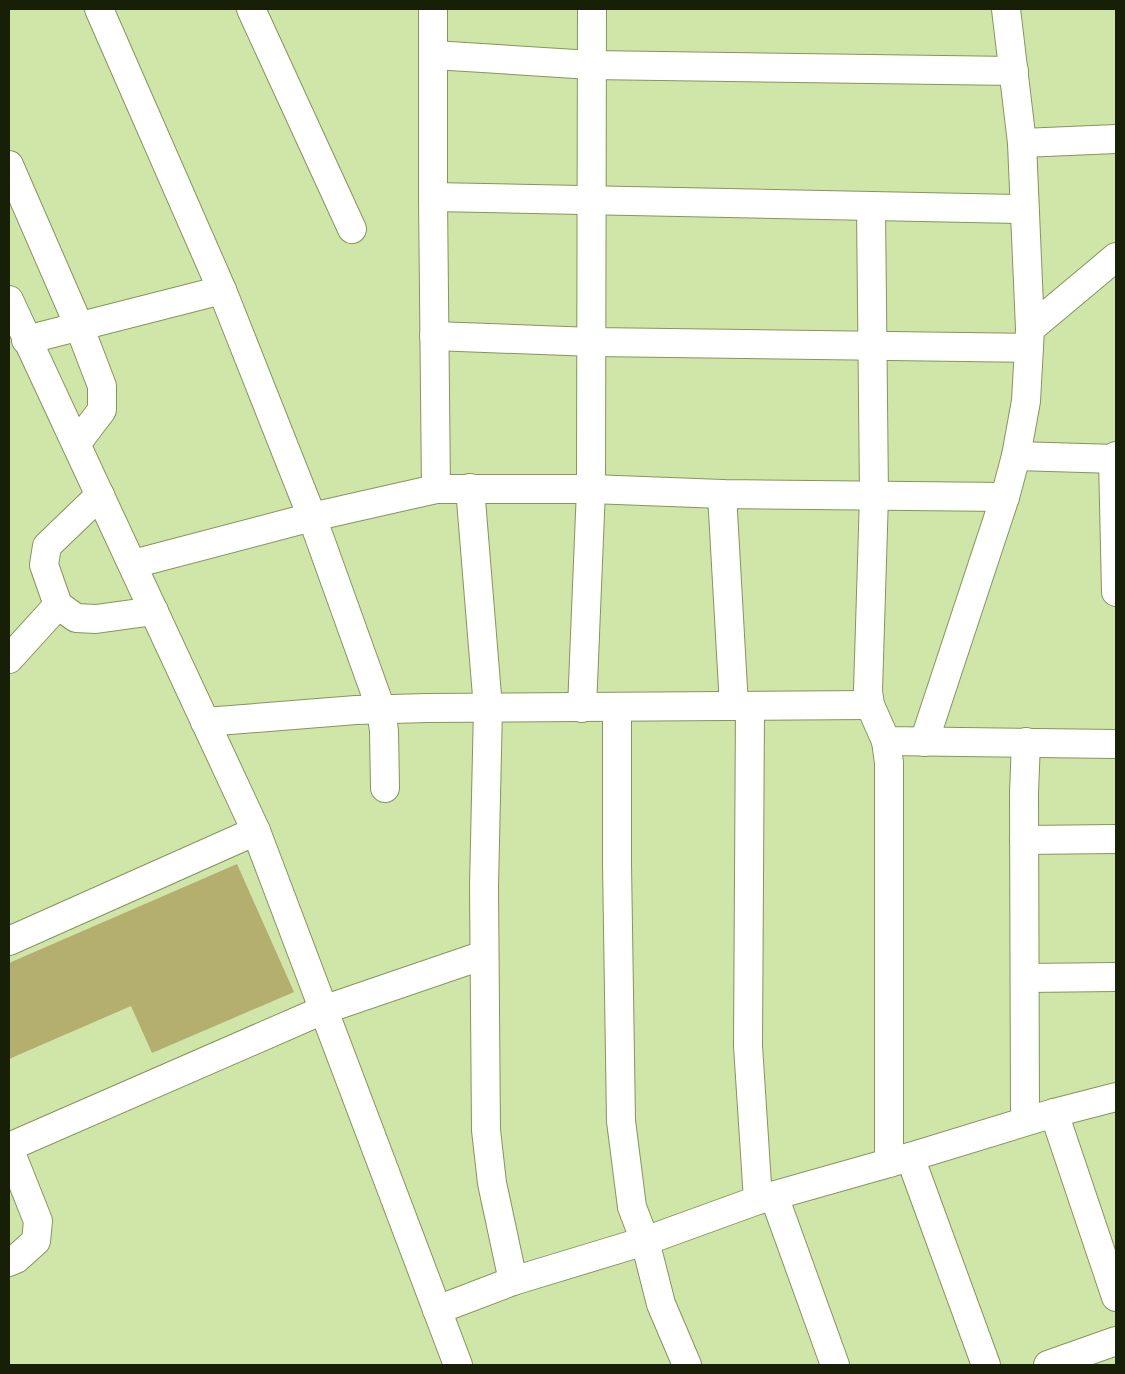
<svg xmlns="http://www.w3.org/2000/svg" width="1125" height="1374" viewBox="0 0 1125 1374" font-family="Barlow,sans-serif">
  <rect width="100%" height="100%" fill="#d0e5a8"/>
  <!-- building -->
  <path fill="#b4ae6f" d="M 237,864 L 294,992 L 152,1053 L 131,1006 L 9,1059 L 9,963 Z"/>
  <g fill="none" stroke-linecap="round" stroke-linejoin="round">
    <!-- minor casing -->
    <g stroke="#84965c" stroke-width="30">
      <g id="minor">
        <path d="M 99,9 L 222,290 L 312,517 L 381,709 L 384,731 L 385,788"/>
        <path d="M 251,9 L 352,229"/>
        <path d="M 433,9 L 433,197 L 436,489"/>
        <path d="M 434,55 L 591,65 L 1014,71"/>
        <path d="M 1022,143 L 1116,139"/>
        <path d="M 9,165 L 79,326 L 102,386 L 102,410 L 77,443"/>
        <path d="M 433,197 L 1024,209"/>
        <path d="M 871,207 L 874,496 L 868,691 L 870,705 L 886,741 L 1116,744"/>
        <path d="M 9,300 L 256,831 L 458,1365"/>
        <path d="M 1030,329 L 1116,257"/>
        <path d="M 434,336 L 593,342 L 1029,348"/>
        <path d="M 26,340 L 222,290"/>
        <path d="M 1016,456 L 1116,459"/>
        <path d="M 1116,456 L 1113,459 L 1116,592"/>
        <path d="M 470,488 L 488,708 L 484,886 L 486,1130 L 492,1183 L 513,1281"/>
        <path d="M 722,494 L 734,706"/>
        <path d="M 100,495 L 47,546 L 44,565 L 58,605 L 76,618 L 96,619 L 154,611"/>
        <path d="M 133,564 L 312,517 L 436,489 L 591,489 L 722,494 L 1005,497"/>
        <path d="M 9,659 L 58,605"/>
        <path d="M 617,707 L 617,864 L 621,1121 L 632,1207 L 645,1241 L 661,1304 L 687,1365"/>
        <path d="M 750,707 L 748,1046 L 758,1200"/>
        <path d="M 582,708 L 591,489 L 592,9"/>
        <path d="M 205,722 L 356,710 L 427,708 L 870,705"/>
        <path d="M 886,741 L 889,763 L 889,1163"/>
        <path d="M 924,742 L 1005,497 L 1016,456 L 1026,401 L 1030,329 L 1022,143 L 1006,9"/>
        <path d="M 1024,840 L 1116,839"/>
        <path d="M 9,941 L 256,831"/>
        <path d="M 1026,978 L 1116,977"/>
        <path d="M 1054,1113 L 1116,1297"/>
        <path d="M 1025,1121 L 1024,793 L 1026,742"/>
        <path d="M 9,1147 L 323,1010 L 484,955"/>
        <path d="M 9,1148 L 38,1221 L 36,1241 L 16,1259 L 9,1262"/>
        <path d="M 910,1157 L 986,1365"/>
        <path d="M 774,1196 L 835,1365"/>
        <path d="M 437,1310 L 513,1281 L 645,1241 L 758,1200 L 910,1157 L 1054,1113 L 1116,1097"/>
        <path d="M 1048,1365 L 1116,1341"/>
      </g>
    </g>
    <!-- minor -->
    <use href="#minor" stroke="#fff" stroke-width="28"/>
  </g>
  <!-- border -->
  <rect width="1125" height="1374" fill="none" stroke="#181f07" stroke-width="20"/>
</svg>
